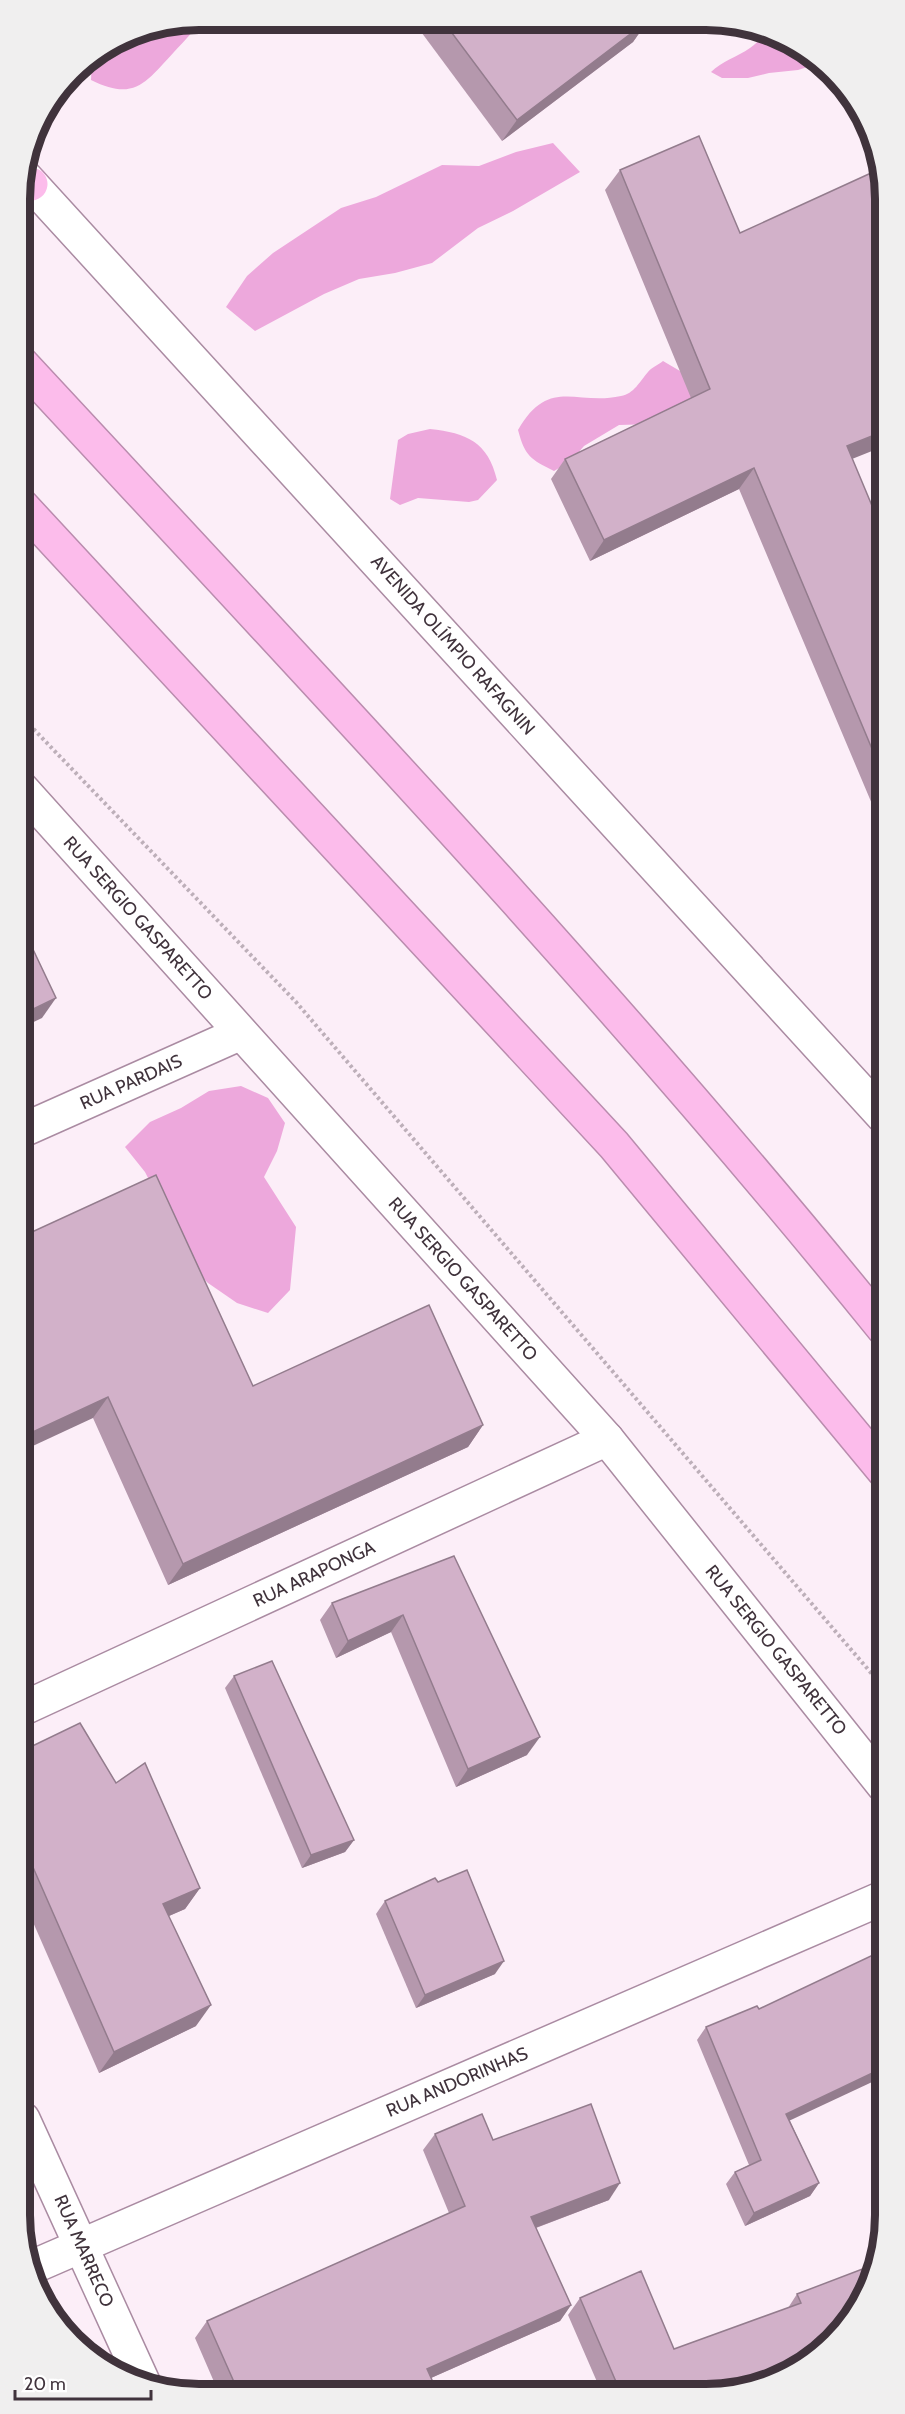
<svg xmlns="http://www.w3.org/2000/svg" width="905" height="2414" viewBox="0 0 905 2414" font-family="Cabin,sans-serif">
  <rect width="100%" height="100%" fill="#fceef8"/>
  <!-- forest -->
  <g fill="#eda8dc">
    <path d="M 200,20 C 193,33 184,41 174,52 C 146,82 135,102 91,80 L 92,57 L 131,33 Z"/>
    <path d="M 770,34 L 795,43 L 820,63 L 798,70 L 769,73 L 748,78 L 722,78 L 711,72 C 722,61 737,57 750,48 C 757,43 762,37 770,34 Z"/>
    <path d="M 553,143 L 580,172 L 513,211 L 478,228 L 432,263 L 395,273 L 359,279 L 324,294 L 255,331 L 226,307 L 247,276 L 273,253 L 341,208 L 376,197 L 442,165 L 479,166 L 516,152 Z"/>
    <path d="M 663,361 L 680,371 L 693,387 L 690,409 L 655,424 L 619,425 L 584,446 L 571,461 L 554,471 C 530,459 525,456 518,430 C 549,376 576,406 621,396 C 634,394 640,381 648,372 C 652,367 658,365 663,361 Z"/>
    <path d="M 430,429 C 467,433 488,442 497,480 L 478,500 L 469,502 L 418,498 L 400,505 L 390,499 L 398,440 L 408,434 Z"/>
    <path d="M 241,1086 L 268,1098 L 285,1123 L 277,1151 L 264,1177 L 296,1227 L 290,1290 L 268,1313 L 237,1303 L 208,1283 L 184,1259 L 174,1229 L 145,1172 L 125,1147 L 150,1122 L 181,1108 L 209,1091 Z"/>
  </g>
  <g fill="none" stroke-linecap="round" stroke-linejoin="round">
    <!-- minor casing -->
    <g stroke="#aa8ba2" stroke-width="36">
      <g id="minor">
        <path d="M 23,175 L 883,1116"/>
        <path d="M 21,788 L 607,1439 L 884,1786"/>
        <path d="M 21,1131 L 241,1033"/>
        <path d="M 22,1709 L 607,1439"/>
        <path d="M 23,2119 L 144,2384"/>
        <path d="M 30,2268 L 885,1897"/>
      </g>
    </g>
    <!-- highway casing -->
    <g stroke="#ba8cae" stroke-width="36">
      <g id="highway">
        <path d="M 20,187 L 31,184"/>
        <path d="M 20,362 C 314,679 612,993 884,1329"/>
        <path d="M 20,504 L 614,1145 L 884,1471"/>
      </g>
    </g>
    <!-- path -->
    <path stroke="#bdafb9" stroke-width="4" stroke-dasharray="3 3" stroke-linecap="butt" d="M 21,716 L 296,1002 L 884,1688"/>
    <!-- minor -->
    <use href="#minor" stroke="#fff" stroke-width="33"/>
    <!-- highway -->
    <use href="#highway" stroke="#fcbceb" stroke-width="33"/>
  </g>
  <!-- wall -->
  <g fill="#b598ad">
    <path d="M 413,21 L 647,22 L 633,42 L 502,141 Z"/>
    <path d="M 620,170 L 740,233 L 852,459 L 883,532 L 883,830 L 739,489 L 590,561 L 551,479 L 565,459 L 691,398 L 605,190 Z"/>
    <path d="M 21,1237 L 253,1386 L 483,1425 L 468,1447 L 168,1585 L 93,1418 Z"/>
    <path d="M 454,1556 L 527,1755 L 456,1787 L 391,1632 L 336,1658 L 320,1620 L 332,1603 Z"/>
    <path d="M 234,1676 L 354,1840 L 345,1852 L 302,1868 L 225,1688 Z"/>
    <path d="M 22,1751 L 116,1783 L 200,1888 L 185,1909 L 169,1916 L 196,2026 L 99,2073 L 22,1897 Z"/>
    <path d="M 385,1901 L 495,1974 L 416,2008 L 376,1914 Z"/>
    <path d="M 706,2027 L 790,2121 L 819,2183 L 810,2196 L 745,2226 L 726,2184 L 735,2172 L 749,2165 L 697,2040 Z"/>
    <path d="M 435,2134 L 493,2140 L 609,2200 L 536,2228 L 571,2305 L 560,2321 L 431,2378 L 437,2391 L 218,2391 L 195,2338 L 207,2321 L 449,2213 L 423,2150 Z"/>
    <path d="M 875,2270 L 741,2391 L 601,2391 L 568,2315 L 580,2298 L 674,2349 L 788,2308 L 797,2294 Z"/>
  </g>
  <!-- shaded-wall -->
  <g fill="#937c8d">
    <path d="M 646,22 L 647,22 L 633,42 L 502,141 L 517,120 Z"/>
    <path d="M 882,432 L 882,447 L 832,467 L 847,446 Z"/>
    <path d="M 754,468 L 739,489 L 590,561 L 604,540 Z"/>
    <path d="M 56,998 L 42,1018 L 21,1028 L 21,1015 Z"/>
    <path d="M 108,1397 L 93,1418 L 22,1451 L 22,1437 Z"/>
    <path d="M 483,1425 L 468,1447 L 168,1585 L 183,1564 Z"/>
    <path d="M 403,1615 L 391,1632 L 336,1658 L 348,1641 Z"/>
    <path d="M 540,1737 L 527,1755 L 456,1787 L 468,1769 Z"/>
    <path d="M 354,1840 L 345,1852 L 302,1868 L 311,1855 Z"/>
    <path d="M 32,1865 L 22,1879 L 22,1872 L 25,1869 Z"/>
    <path d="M 200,1888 L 185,1909 L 148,1925 L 163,1904 Z"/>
    <path d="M 504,1961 L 495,1974 L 416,2008 L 425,1995 Z"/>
    <path d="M 211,2005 L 196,2026 L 99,2073 L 114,2052 Z"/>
    <path d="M 885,2067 L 885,2076 L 778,2126 L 786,2114 Z"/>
    <path d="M 620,2183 L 609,2200 L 519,2234 L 531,2217 Z"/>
    <path d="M 819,2183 L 810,2196 L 745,2226 L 754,2213 Z"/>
    <path d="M 571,2305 L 560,2321 L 415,2385 L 427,2369 Z"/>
  </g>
  <!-- building -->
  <g fill="#d2b1c9" stroke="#937c8d" stroke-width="1.5">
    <path d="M 443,21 L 646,22 L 517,120 Z"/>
    <path d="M 699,136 L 740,233 L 882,168 L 882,432 L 847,446 L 883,532 L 883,775 L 754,468 L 604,540 L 565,459 L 710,389 L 620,170 Z"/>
    <path d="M 21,924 L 56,998 L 21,1015 Z"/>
    <path d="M 156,1175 L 253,1386 L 429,1305 L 483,1425 L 183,1564 L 108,1397 L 22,1437 L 21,1237 Z"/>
    <path d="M 454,1556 L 540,1737 L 468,1769 L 403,1615 L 348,1641 L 332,1603 Z"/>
    <path d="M 272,1661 L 354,1840 L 311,1855 L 234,1676 Z"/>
    <path d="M 80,1723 L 116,1783 L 145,1763 L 200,1888 L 163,1904 L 211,2005 L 114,2052 L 32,1865 L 25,1869 L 22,1864 L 22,1751 Z"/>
    <path d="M 467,1870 L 504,1961 L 425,1995 L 385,1901 L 435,1878 L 438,1882 Z"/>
    <path d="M 873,1955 L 882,1974 L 885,1973 L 885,2067 L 786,2114 L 819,2183 L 754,2213 L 735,2172 L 761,2160 L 706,2027 L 757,2006 L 759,2009 Z"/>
    <path d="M 591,2104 L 620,2183 L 531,2217 L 571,2305 L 427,2369 L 437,2391 L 388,2391 L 386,2387 L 376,2391 L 238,2391 L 207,2321 L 465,2206 L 435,2134 L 482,2114 L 493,2140 Z"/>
    <path d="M 873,2265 L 875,2270 L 872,2283 L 841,2333 L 796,2370 L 741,2391 L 620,2391 L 580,2298 L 641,2271 L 674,2349 L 801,2303 L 797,2294 Z"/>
  </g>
  <g text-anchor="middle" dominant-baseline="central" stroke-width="6" stroke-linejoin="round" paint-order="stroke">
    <!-- street labels -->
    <g font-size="18" fill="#40333c" stroke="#fff">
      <text transform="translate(453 645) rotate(48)">AVENIDA OLÍMPIO RAFAGNIN</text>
      <text transform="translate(138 918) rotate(48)">RUA SERGIO GASPARETTO</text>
      <text transform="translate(131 1082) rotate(-24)">RUA PARDAIS</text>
      <text transform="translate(463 1279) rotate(48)">RUA SERGIO GASPARETTO</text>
      <text transform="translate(314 1574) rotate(-25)">RUA ARAPONGA</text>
      <text transform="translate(776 1650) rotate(51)">RUA SERGIO GASPARETTO</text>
      <text transform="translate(457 2082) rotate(-23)">RUA ANDORINHAS</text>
      <text transform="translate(84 2251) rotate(66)">RUA MARRECO</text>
    </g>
  </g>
  <!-- crop -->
  <path d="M0 0H905V2414H0ZM199 30H706A169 169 0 0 1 875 199V2215A169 169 0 0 1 706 2384H199A169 169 0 0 1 30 2215V199A169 169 0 0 1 199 30Z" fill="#f0efef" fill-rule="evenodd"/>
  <path fill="none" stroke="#40333c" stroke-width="8" d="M199 30H706A169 169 0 0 1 875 199V2215A169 169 0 0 1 706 2384H199A169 169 0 0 1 30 2215V199A169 169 0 0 1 199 30Z"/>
  <!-- scale -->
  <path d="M15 2390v9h136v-9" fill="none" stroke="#40333c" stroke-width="3"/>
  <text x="24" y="2390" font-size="18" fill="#40333c" stroke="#ffffff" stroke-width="4.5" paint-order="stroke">20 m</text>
</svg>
